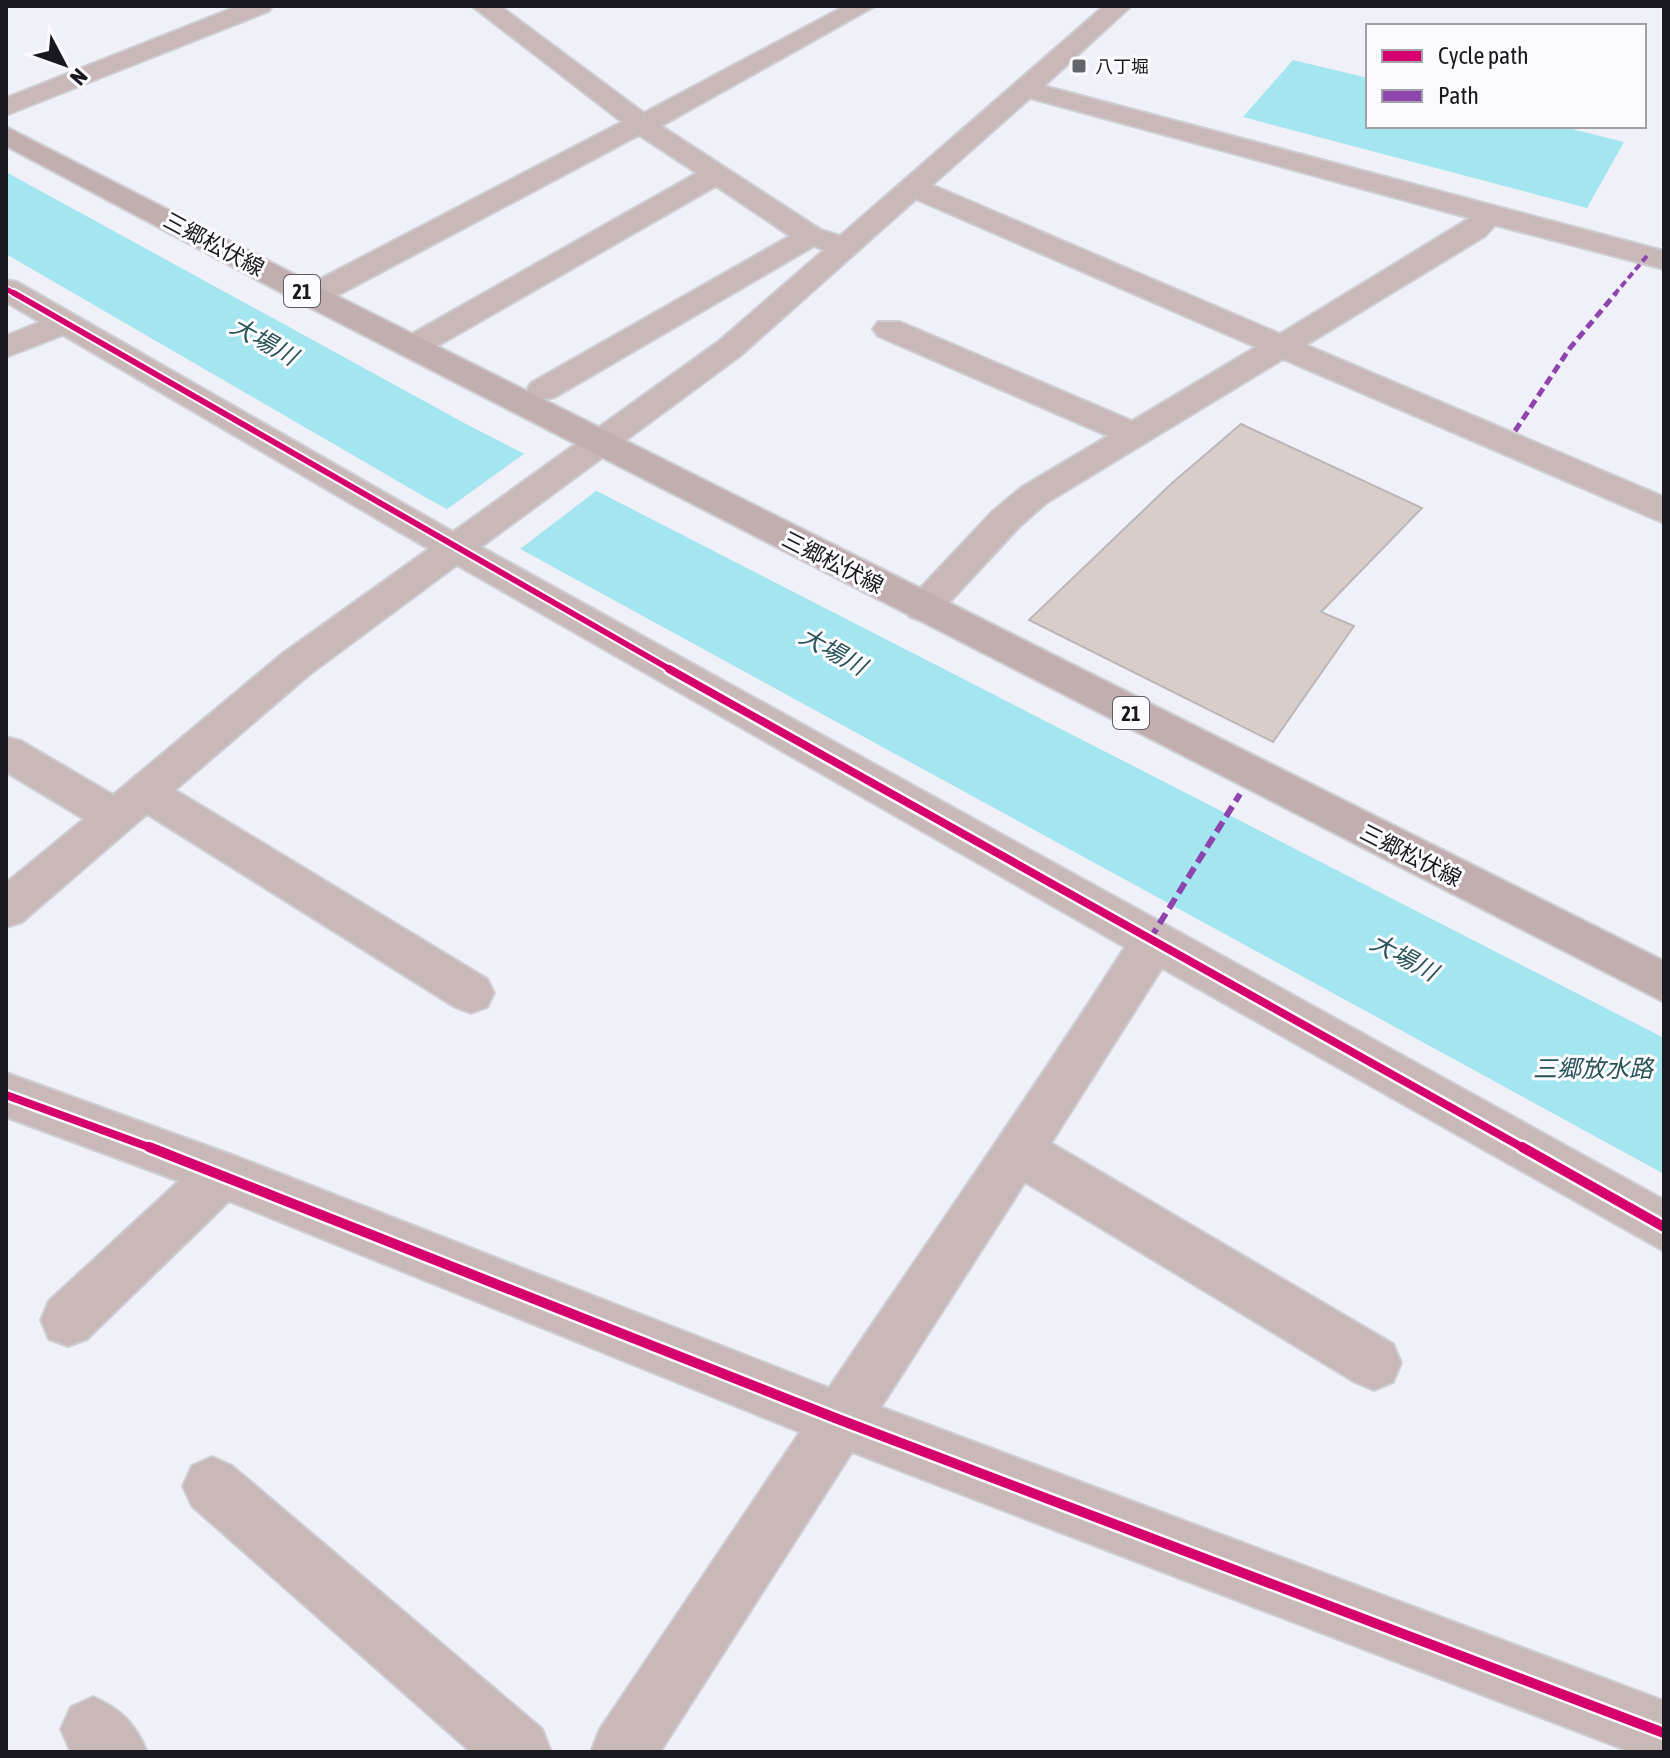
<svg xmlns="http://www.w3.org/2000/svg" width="1670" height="1758" viewBox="0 0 1670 1758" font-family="'Asap Condensed','Noto Sans JP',sans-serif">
  <rect width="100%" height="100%" fill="#f0f0f8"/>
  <!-- water -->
  <g fill="#a4e6ef">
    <path d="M 1293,60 L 1368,78 L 1368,126 L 1560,126 L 1624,142 L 1587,208 L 1243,117 Z"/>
    <path d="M 6,172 L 466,424 L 1664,1038 L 1664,1174 L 425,497 L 6,254 Z"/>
  </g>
  <!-- pier -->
  <path fill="#f0f0f8" d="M 528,451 L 600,488 L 516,552 L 443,512 Z"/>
  <!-- building -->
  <path fill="#d9cdca" stroke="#bbb7b8" stroke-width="2" d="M 1241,424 L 1422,508 L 1321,612 L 1354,626 L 1273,742 L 1029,620 L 1171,484 Z"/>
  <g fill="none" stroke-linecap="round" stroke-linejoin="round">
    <!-- minor casing -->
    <g stroke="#ceced4" stroke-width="4">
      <g id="minor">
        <path d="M 238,6 L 272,6 L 269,11 L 6,115 L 6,98 Z"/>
        <path d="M 472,6 L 500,6 L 644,113 L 845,6 L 875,6 L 661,126 L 821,230 L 840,236 L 1104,6 L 1131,6 L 1044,86 L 1664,251 L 1664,269 L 1495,225 L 1485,236 L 1306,345 L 1664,497 L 1664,523 L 1283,359 L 1046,503 L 1018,528 L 936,617 L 923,621 L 910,617 L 904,608 L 910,599 L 992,512 L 1022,487 L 1108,436 L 878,336 L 873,329 L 878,322 L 900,322 L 1132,421 L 1256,347 L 916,199 L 740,356 L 481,547 L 1664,1200 L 1664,1251 L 1162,968 L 1051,1143 L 1393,1344 L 1401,1363 L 1393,1382 L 1374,1390 L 1355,1382 L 1025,1182 L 881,1407 L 1664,1701 L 1664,1752 L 1631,1752 L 852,1452 L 660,1752 L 591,1752 L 600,1729 L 800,1432 L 229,1201 L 87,1339 L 68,1346 L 49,1339 L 41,1320 L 49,1301 L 179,1181 L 6,1117 L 6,1073 L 240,1158 L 829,1388 C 928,1241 1030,1096 1125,947 L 457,565 L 310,674 L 175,790 L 487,979 L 494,993 L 487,1007 L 471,1013 L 455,1007 L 147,814 L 22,922 L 6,927 L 6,883 L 84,819 L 6,772 L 6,737 L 21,741 L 113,795 L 282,654 L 429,549 L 63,335 L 6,357 L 6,336 L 40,322 L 6,302 L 6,280 L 17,282 L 453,532 L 718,342 L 824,250 L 814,246 L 555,397 L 543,400 L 531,397 L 527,390 L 531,383 L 790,236 L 716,186 L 425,353 L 414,356 L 403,353 L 398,346 L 403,339 L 697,173 L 639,135 L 323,303 L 301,303 L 297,296 L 301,289 L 622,122 ZM 1030,98 L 1470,218 L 1280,334 L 932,185 Z"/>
        <path d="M 212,1457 L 232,1466 L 542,1729 L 551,1752 L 471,1752 L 192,1506 L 183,1486 L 192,1466 Z"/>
        <path d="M 93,1697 C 121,1709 135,1724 147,1752 L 71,1752 L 61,1729 L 71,1707 Z"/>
      </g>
    </g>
    <!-- major casing -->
    <g stroke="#ceced4" stroke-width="4">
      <path id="major" d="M 6,127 L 323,289 L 1664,961 L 1664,1002 L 301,303 L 6,146 Z"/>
    </g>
    <!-- minor -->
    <use href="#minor" fill="#c8b8b7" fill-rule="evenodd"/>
    <!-- major -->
    <use href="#major" fill="#c1afaf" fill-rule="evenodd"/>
    <!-- quiet-far2 -->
    <path stroke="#8e44ad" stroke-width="4" stroke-dasharray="7 4" stroke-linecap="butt" d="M 1614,295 L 1647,256"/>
    <!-- quiet-far1 -->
    <path stroke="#8e44ad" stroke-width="5" stroke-dasharray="9 5" stroke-linecap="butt" d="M 1515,431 L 1570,348 L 1616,293"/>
    <!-- quiet -->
    <path stroke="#8e44ad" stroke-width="6" stroke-dasharray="12 6" stroke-linecap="butt" d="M 1150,939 L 1240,794"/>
    <!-- cycleway-far3 casing -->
    <g stroke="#fbfbff" stroke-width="8">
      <path id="cycleway-far3" d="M 6,289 L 17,295"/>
    </g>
    <!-- cycleway-far2 casing -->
    <g stroke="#fbfbff" stroke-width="10">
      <path id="cycleway-far2" d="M 14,293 L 673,671"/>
    </g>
    <!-- cycleway-far1 casing -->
    <g stroke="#fbfbff" stroke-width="13">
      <g id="cycleway-far1">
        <path d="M 669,669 L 1525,1149"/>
        <path d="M 6,1095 L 154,1149"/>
      </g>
    </g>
    <!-- cycleway casing -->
    <g stroke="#fbfbff" stroke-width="15">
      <g id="cycleway">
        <path d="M 149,1147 L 843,1421 L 1664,1733"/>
        <path d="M 1522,1147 L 1664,1227"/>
      </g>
    </g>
    <!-- cycleway-far3 -->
    <use href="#cycleway-far3" stroke="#d6006c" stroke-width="5"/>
    <!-- cycleway-far2 -->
    <use href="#cycleway-far2" stroke="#d6006c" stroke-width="6"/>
    <!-- cycleway-far1 -->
    <use href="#cycleway-far1" stroke="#d6006c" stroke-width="8"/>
    <!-- cycleway -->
    <use href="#cycleway" stroke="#d6006c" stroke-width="10"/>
  </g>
  <!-- markers -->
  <rect fill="#64646b" stroke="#fbfbff" stroke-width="3" x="1071" y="58" width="16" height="16" rx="4"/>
  <g text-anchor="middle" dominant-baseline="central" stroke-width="6" stroke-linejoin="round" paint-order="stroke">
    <!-- far-poi labels -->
    <g font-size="18" fill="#19181f" stroke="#fbfbff" text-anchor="start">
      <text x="1095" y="66">八丁堀</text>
    </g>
    <!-- shield labels -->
    <g fill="#fbfbff" stroke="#5d5c62" stroke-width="2">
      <rect x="284" y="275" width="36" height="32" rx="6"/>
      <rect x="1113" y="697" width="36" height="32" rx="6"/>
    </g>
    <g font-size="20" font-weight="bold" fill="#19181f">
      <text x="302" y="291">21</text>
      <text x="1131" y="713">21</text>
    </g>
    <!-- street labels -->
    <g font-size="22" fill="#19181f" stroke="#fbfbff">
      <text transform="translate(214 244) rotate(28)">三郷松伏線</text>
      <text transform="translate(833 562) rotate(27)">三郷松伏線</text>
      <text transform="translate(1411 855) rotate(27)">三郷松伏線</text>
    </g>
    <!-- water labels -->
    <g font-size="24" font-style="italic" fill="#285357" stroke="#fbfbff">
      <text transform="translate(264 341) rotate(29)">大場川</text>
      <text transform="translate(833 651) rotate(29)">大場川</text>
      <text transform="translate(1404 957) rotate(28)">大場川</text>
      <text x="1593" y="1068">三郷放水路</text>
    </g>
  </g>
  <!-- border -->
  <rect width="1670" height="1758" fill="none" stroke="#19181f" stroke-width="16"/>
  <!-- legend -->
  <rect x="1366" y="24" width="280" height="104" fill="#fbfbff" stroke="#a1a0a5" stroke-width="2"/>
  <rect x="1382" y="50" width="40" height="12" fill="#d6006c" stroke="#a1a0a5" stroke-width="2"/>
  <text x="1438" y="64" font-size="24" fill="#19181f">Cycle path</text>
  <rect x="1382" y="90" width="40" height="12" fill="#8e44ad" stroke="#a1a0a5" stroke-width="2"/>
  <text x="1438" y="104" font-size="24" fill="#19181f">Path</text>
  <!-- north arrow -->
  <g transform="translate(64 64) rotate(131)" stroke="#fbfbff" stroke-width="6" paint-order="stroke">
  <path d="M0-6L14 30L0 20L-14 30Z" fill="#19181f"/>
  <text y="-12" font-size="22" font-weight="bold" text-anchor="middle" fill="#19181f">N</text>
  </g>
</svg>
